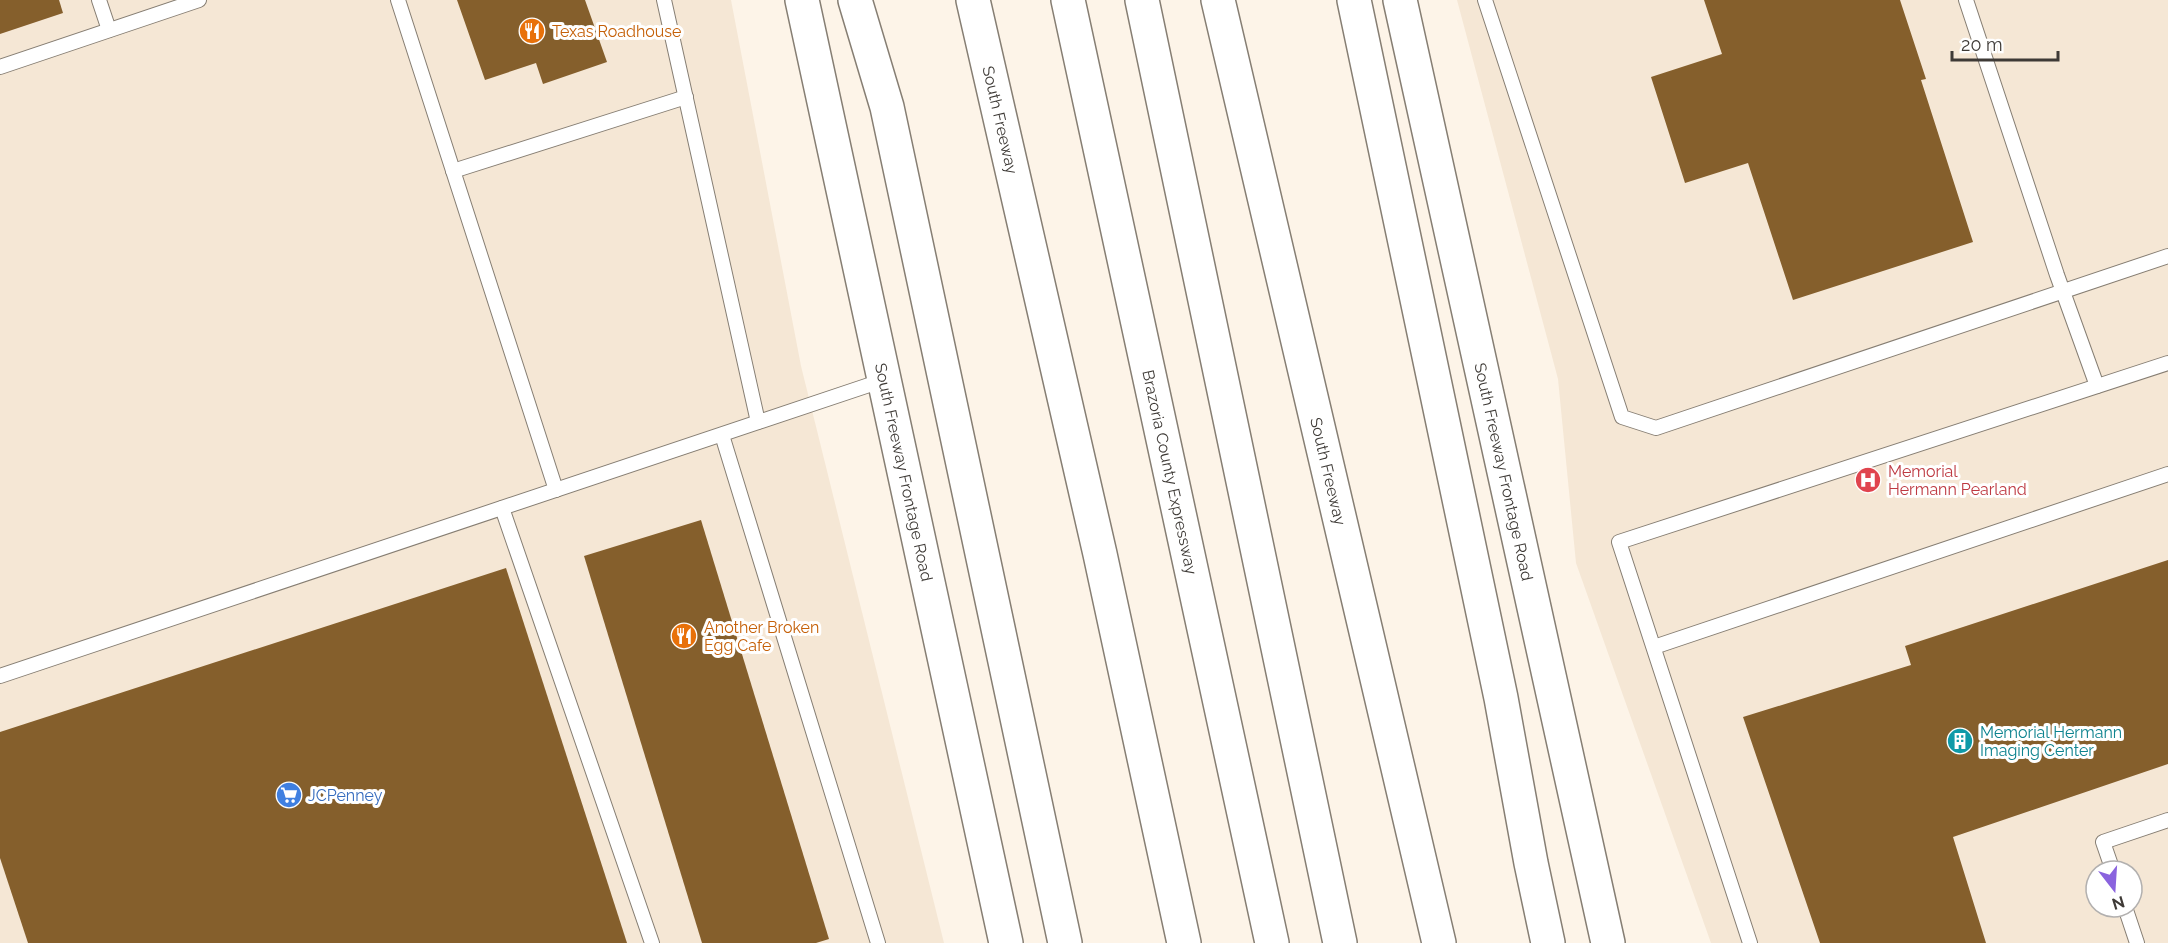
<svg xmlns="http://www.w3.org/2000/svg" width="2168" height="943" viewBox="0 0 2168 943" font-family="Raleway,sans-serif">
  <rect width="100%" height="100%" fill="#fdf4e8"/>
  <!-- built -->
  <g fill="#f5e7d5" fill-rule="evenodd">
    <path d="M 0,0 L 731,0 L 801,366 L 944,943 L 0,943 Z"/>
    <path d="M 1457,0 L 2168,0 L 2168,943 L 1711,943 L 1576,563 L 1558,379 ZM 2096,871 L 2132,871 L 2132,907 L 2096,907 Z"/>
  </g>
  <!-- building -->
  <g fill="#855f2c">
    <path d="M 0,0 L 59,0 L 63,13 L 0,34 Z"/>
    <path d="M 457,0 L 585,0 L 607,62 L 543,84 L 536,63 L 485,80 Z"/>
    <path d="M 1704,0 L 1900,0 L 1926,79 L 1921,80 L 1973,242 L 1793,300 L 1748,163 L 1685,183 L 1651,77 L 1722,54 Z"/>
    <path d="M 701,520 L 829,939 L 816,943 L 702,943 L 584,556 Z"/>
    <path d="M 2168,560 L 2168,764 L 1953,837 L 1986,943 L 1820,943 L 1743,717 L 1911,665 L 1905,646 Z"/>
    <path d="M 506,568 L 627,943 L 28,943 L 0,858 L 0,732 Z"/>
  </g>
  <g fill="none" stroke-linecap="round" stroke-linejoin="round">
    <!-- service casing -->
    <g stroke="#867e73" stroke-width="16">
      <g id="service">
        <path d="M 99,0 L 109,30"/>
        <path d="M 398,0 L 556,490"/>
        <path d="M 664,0 L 758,422"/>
        <path d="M 1485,0 L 1622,417 L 1656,428 L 2168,256"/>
        <path d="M 1966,0 L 2057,275 L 2097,386"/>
        <path d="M 0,67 L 199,0"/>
        <path d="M 453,171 L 686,97"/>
        <path d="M 722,435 L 878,943"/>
        <path d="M 502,508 L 652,943"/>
        <path d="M 1654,647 L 2168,474"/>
        <path d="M 0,676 L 884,380"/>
        <path d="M 2113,871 L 2103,842 L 2168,820"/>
        <path d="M 2125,907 L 2137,943"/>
        <path d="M 1750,943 L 1619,542 L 2168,363"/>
      </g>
    </g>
    <!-- secondary casing -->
    <g stroke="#867e73" stroke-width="36">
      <g id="secondary">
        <path id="s1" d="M 802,0 L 1006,943"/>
        <path id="s2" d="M 1400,0 L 1608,943"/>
      </g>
    </g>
    <!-- motorway casing -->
    <g stroke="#867e73" stroke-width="36">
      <g id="motorway">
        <path d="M 855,0 L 887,107 L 1065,943"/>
        <path id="s3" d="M 973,0 L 1100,554 L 1184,943"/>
        <path id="s4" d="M 1068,0 L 1272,943"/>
        <path d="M 1142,0 L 1340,943"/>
        <path id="s5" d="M 1218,0 L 1439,943"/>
        <path d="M 1354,0 L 1501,698 L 1531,863 L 1548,943"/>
      </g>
    </g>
    <!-- service -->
    <use href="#service" stroke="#fff" stroke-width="14"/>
    <!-- secondary -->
    <use href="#secondary" stroke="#fff" stroke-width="33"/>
    <!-- motorway -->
    <use href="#motorway" stroke="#fff" stroke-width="33"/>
  </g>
  <!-- icons -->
  <defs>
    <g id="restaurant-disc" transform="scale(1.35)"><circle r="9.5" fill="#e8710a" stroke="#fff"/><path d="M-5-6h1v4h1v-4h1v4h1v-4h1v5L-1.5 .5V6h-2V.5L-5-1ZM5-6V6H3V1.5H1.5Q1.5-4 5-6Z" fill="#fff"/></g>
    <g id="hospital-disc" transform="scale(1.35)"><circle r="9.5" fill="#e0444e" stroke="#fff"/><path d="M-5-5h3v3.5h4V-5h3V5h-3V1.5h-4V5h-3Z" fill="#fff"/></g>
    <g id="building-disc" transform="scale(1.35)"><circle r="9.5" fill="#0f9aa8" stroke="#fff"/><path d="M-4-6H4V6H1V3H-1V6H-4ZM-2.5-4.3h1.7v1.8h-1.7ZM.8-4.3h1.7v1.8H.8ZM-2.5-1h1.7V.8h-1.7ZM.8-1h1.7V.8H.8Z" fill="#fff"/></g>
    <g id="supermarket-disc" transform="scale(1.35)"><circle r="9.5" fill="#3f7fe0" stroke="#fff"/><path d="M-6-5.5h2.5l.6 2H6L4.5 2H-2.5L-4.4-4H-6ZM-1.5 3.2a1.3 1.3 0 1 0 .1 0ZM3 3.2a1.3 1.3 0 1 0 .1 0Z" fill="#fff"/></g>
  </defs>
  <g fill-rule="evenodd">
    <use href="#restaurant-disc" x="532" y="31"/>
    <use href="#hospital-disc" x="1868" y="480"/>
    <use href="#restaurant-disc" x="684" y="636"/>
    <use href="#building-disc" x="1960" y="741"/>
    <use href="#supermarket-disc" x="289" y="795"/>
  </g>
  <g text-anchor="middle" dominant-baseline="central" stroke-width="6" stroke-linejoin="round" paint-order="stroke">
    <!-- food labels -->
    <g font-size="16" fill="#c56008" stroke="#fff" text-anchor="start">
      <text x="552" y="31">Texas Roadhouse</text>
      <text x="704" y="627">Another Broken<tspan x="704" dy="18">Egg Cafe</tspan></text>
    </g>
    <!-- street labels -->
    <g font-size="16" fill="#3e3a36" stroke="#fff">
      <text stroke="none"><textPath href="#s3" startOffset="123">South Freeway</textPath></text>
      <text stroke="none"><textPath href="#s2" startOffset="483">South Freeway Frontage Road</textPath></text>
      <text stroke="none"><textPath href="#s1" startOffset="483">South Freeway Frontage Road</textPath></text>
      <text stroke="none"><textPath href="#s4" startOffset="483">Brazoria County Expressway</textPath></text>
      <text stroke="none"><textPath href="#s5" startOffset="484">South Freeway</textPath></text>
    </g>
    <!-- health labels -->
    <g font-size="16" fill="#be3a42" stroke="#fff" text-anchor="start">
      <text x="1888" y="471">Memorial<tspan x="1888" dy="18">Hermann Pearland</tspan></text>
    </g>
    <!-- culture labels -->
    <g font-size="16" fill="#0d838f" stroke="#fff" text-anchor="start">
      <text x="1980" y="732">Memorial Hermann<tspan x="1980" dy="18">Imaging Center</tspan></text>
    </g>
    <!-- shop labels -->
    <g font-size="16" fill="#366cbe" stroke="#fff" text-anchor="start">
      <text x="308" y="795">JCPenney</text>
    </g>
  </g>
  <!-- north arrow -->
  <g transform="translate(2114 889) rotate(163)"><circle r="28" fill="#ffffff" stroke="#b2b0af" stroke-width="1.5"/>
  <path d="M0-4.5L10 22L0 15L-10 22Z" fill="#8a63de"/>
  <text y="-9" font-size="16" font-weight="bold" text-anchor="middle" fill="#3e3a36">N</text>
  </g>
  <!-- scale -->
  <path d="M1952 51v9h106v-9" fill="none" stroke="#3e3a36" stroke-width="3"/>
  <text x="1961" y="51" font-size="18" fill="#3e3a36" stroke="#ffffff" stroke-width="4.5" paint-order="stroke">20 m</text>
</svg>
